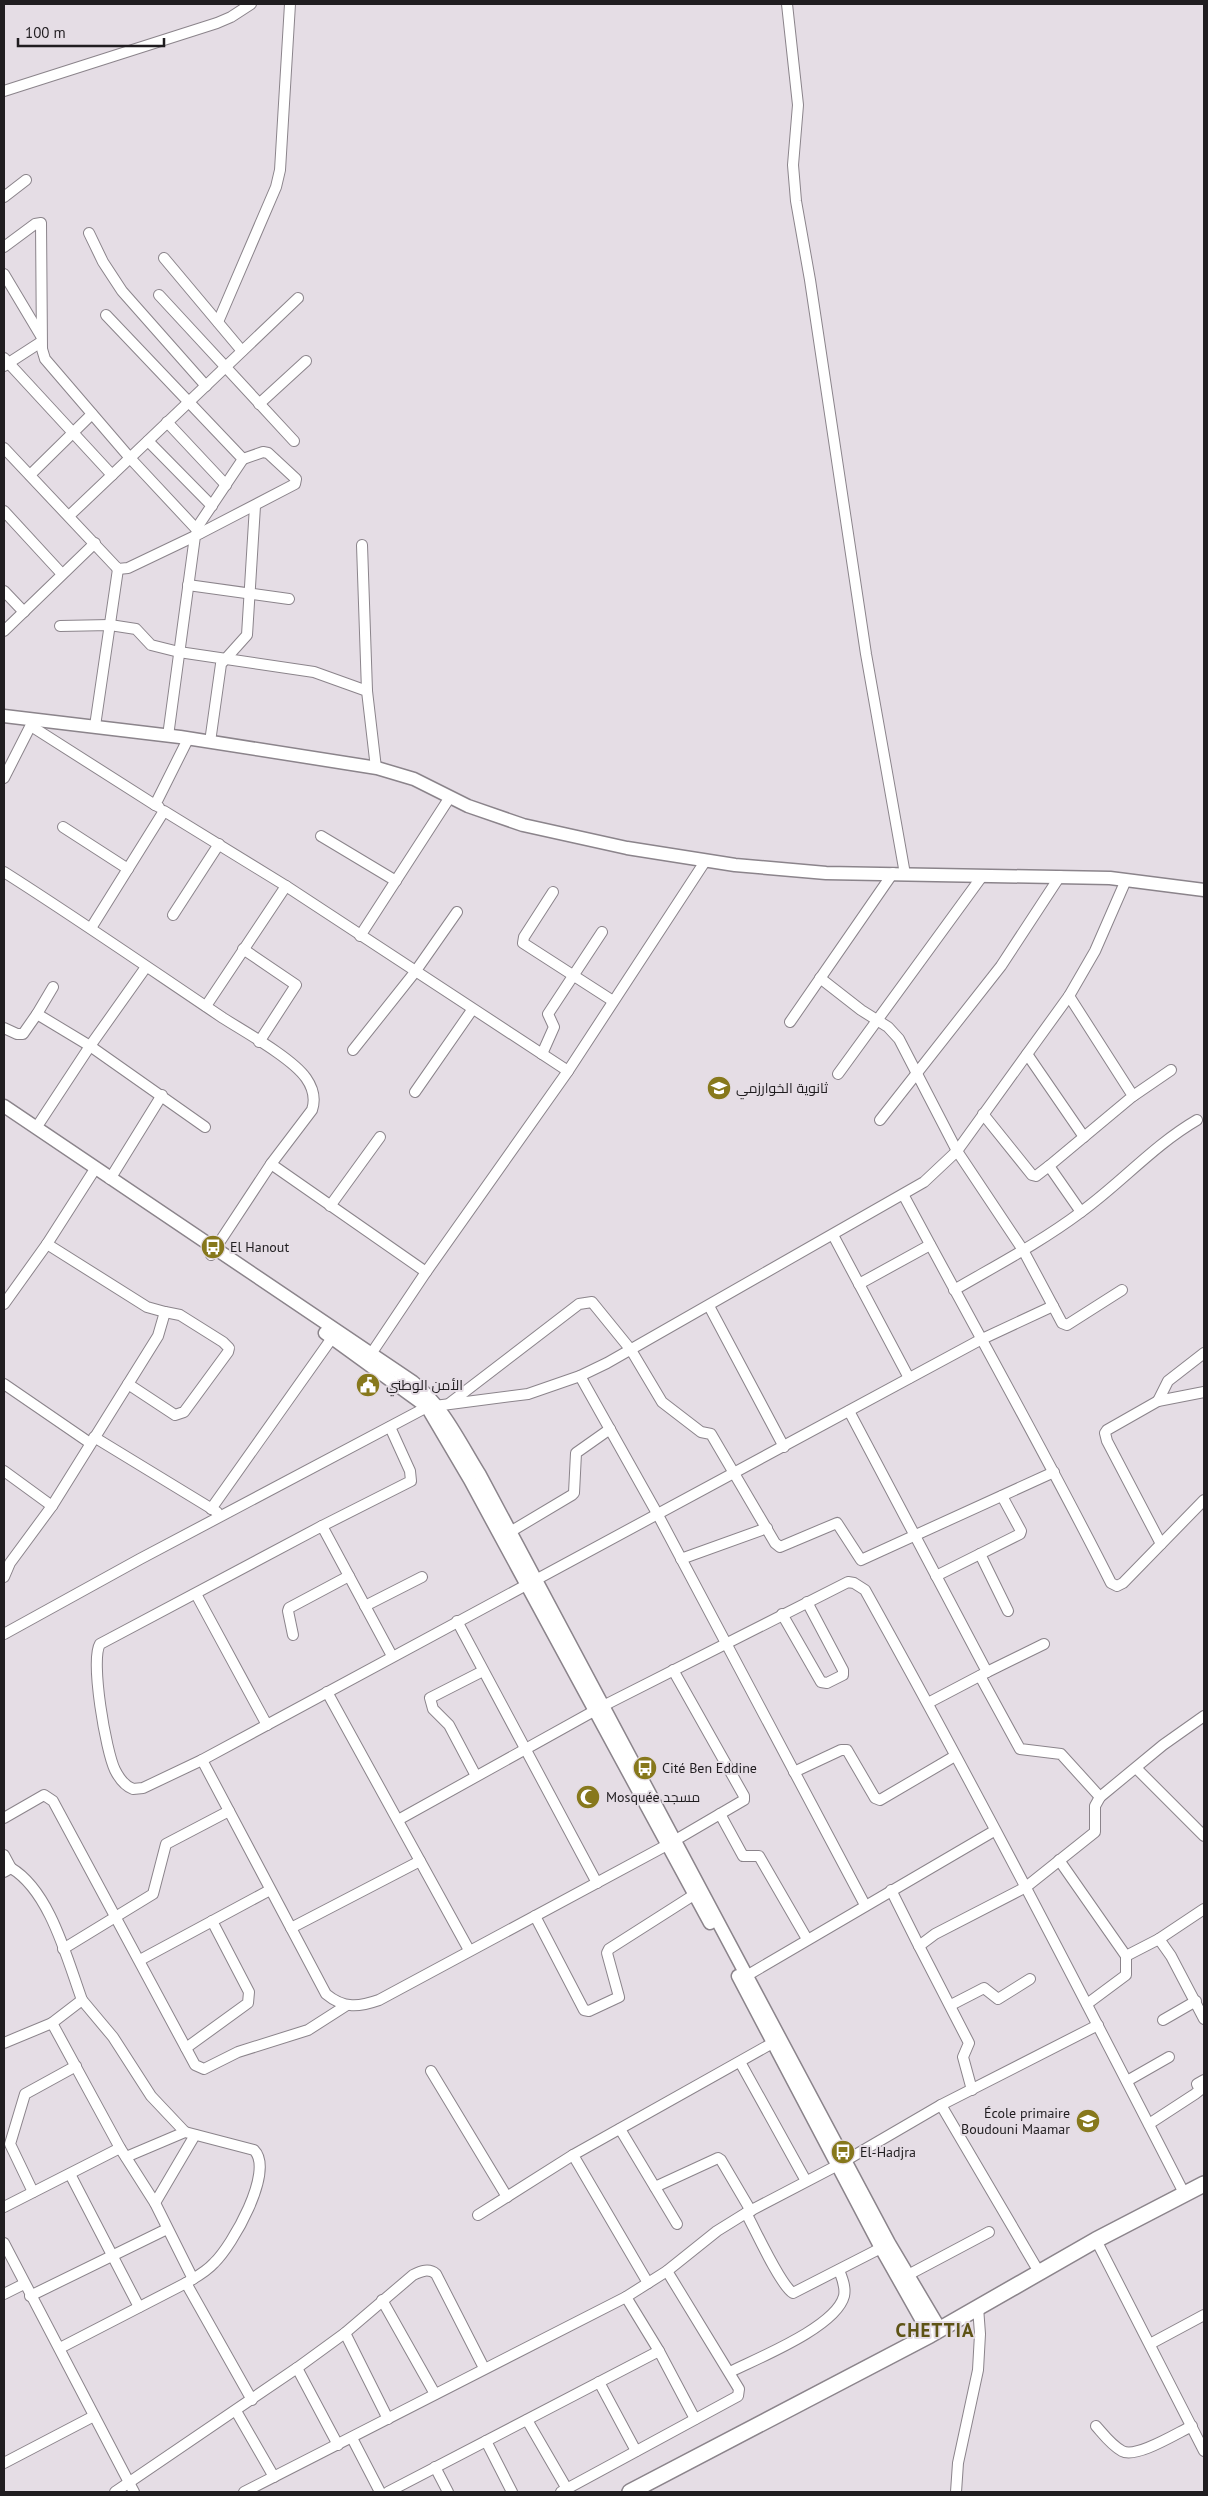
<svg xmlns="http://www.w3.org/2000/svg" width="1208" height="2496" viewBox="0 0 1208 2496" font-family="'PT Sans',Cairo,sans-serif">
  <rect width="100%" height="100%" fill="#e5dde5"/>
  <g fill="none" stroke-linecap="round" stroke-linejoin="round">
    <!-- minor casing -->
    <g stroke="#8b848b" stroke-width="12">
      <g id="minor">
        <path d="M 787,4 L 798,105 L 793,165 L 796,201 L 810,280 L 866,654 L 905,874"/>
        <path d="M 4,91 L 217,23 L 231,17 L 251,4"/>
        <path d="M 4,197 L 26,180"/>
        <path d="M 89,233 L 103,262 L 122,291 L 206,386"/>
        <path d="M 4,247 L 35,224 L 41,223 L 42,349 L 45,359 L 130,458 L 200,533"/>
        <path d="M 164,258 L 242,351"/>
        <path d="M 4,274 L 41,336"/>
        <path d="M 159,295 L 294,441"/>
        <path d="M 106,315 L 243,459 L 196,529"/>
        <path d="M 218,322 L 276,187 L 280,170 L 290,4"/>
        <path d="M 4,358 L 112,475"/>
        <path d="M 4,366 L 41,342"/>
        <path d="M 259,404 L 306,361"/>
        <path d="M 167,422 L 226,485"/>
        <path d="M 148,441 L 212,506"/>
        <path d="M 4,448 L 118,569 L 128,568 L 195,536"/>
        <path d="M 30,475 L 92,414"/>
        <path d="M 4,511 L 62,574"/>
        <path d="M 69,516 L 298,298"/>
        <path d="M 362,545 L 367,691"/>
        <path d="M 188,585 L 289,599"/>
        <path d="M 4,591 L 24,612"/>
        <path d="M 60,626 L 110,625 L 136,629 L 151,645 L 179,652 L 314,672 L 367,691 L 376,768"/>
        <path d="M 4,631 L 95,543"/>
        <path d="M 31,726 L 155,805"/>
        <path d="M 95,726 L 118,569"/>
        <path d="M 168,736 L 195,536 L 295,484 L 296,479 L 268,453 L 263,452 L 243,459"/>
        <path d="M 210,742 L 221,664 L 247,635 L 255,506"/>
        <path d="M 4,778 L 33,721"/>
        <path d="M 159,807 L 155,805 L 188,739"/>
        <path d="M 63,827 L 128,869"/>
        <path d="M 321,836 L 396,881"/>
        <path d="M 4,872 C 78,919 150,969 223,1018 C 245,1032 292,1058 306,1078 C 313,1088 316,1098 312,1110 L 271,1164 L 211,1255"/>
        <path d="M 553,892 L 524,937 L 523,943 L 613,1001"/>
        <path d="M 173,915 L 219,844"/>
        <path d="M 91,928 L 164,811 L 286,886 L 568,1071"/>
        <path d="M 360,936 L 450,797"/>
        <path d="M 243,949 L 296,985 L 259,1042"/>
        <path d="M 1069,996 L 1133,1096 L 1049,1166 L 1081,1212"/>
        <path d="M 206,1006 L 286,886"/>
        <path d="M 37,1014 L 53,987"/>
        <path d="M 790,1022 L 893,873"/>
        <path d="M 4,1028 L 17,1034 L 23,1034 L 37,1014 L 90,1046 L 205,1127"/>
        <path d="M 353,1050 L 415,972 L 457,912"/>
        <path d="M 542,1054 L 554,1027 L 548,1014 L 602,932"/>
        <path d="M 1027,1054 L 1084,1137"/>
        <path d="M 838,1074 L 983,875"/>
        <path d="M 415,1092 L 472,1010"/>
        <path d="M 1133,1096 L 1171,1070"/>
        <path d="M 983,1114 L 1032,1175 L 1036,1176 L 1049,1166"/>
        <path d="M 880,1120 L 1001,966 L 1060,876"/>
        <path d="M 36,1128 L 90,1046 L 146,967"/>
        <path d="M 271,1164 L 426,1272"/>
        <path d="M 110,1179 L 162,1095"/>
        <path d="M 904,1196 C 973,1325 1045,1452 1111,1583 L 1117,1586 L 1123,1583 L 1204,1500"/>
        <path d="M 330,1206 L 380,1137"/>
        <path d="M 833,1235 L 909,1378"/>
        <path d="M 859,1284 L 930,1245"/>
        <path d="M 954,1290 C 997,1265 1041,1242 1081,1212 C 1121,1183 1154,1145 1197,1120"/>
        <path d="M 4,1304 L 47,1244 L 95,1169"/>
        <path d="M 709,1306 L 784,1447"/>
        <path d="M 1053,1306 L 1062,1323 L 1067,1325 L 1122,1290"/>
        <path d="M 371,1354 L 426,1272 L 568,1071 L 706,860"/>
        <path d="M 580,1376 L 658,1515 L 865,1905"/>
        <path d="M 4,1384 L 90,1443"/>
        <path d="M 128,1384 L 175,1415 L 184,1412 L 228,1352 L 229,1348 L 223,1342 L 180,1315 L 165,1312"/>
        <path d="M 1158,1401 L 1168,1381 L 1204,1353"/>
        <path d="M 450,1403 L 579,1304 L 592,1302 L 631,1350 L 662,1402 L 701,1432 L 711,1434 L 775,1543 L 780,1547 L 837,1523 L 861,1560 L 1054,1472"/>
        <path d="M 849,1411 L 987,1672 L 928,1703"/>
        <path d="M 94,1437 L 217,1512"/>
        <path d="M 4,1471 L 52,1506"/>
        <path d="M 211,1509 L 332,1338"/>
        <path d="M 322,1526 L 411,1481 L 410,1471 L 390,1427"/>
        <path d="M 510,1532 L 572,1495 L 574,1493 L 576,1453 L 610,1429"/>
        <path d="M 1161,1544 L 1107,1441 L 1105,1433 L 1107,1430 L 1158,1401 L 1204,1392"/>
        <path d="M 980,1554 L 1008,1611"/>
        <path d="M 681,1559 L 767,1528"/>
        <path d="M 936,1576 L 1020,1534 L 1021,1531 L 1002,1496"/>
        <path d="M 4,1577 L 10,1563 L 52,1506 L 158,1336 L 165,1312 L 147,1307 L 47,1244"/>
        <path d="M 196,1594 L 267,1725"/>
        <path d="M 365,1606 L 422,1577"/>
        <path d="M 782,1614 L 821,1682 L 827,1683 L 843,1675 L 843,1670 L 807,1602"/>
        <path d="M 457,1621 L 597,1883"/>
        <path d="M 4,1634 L 140,1559 L 427,1407 L 528,1394 L 580,1376 L 607,1363 L 924,1182 L 957,1151 L 1069,996 L 1095,951 L 1126,880"/>
        <path d="M 293,1635 L 288,1611 L 289,1608 L 349,1576"/>
        <path d="M 673,1670 L 744,1796 L 744,1800 L 720,1814"/>
        <path d="M 987,1672 L 1044,1644"/>
        <path d="M 980,1676 L 1020,1749 L 1061,1754 L 1100,1797"/>
        <path d="M 327,1692 L 469,1950"/>
        <path d="M 202,1760 L 143,1788 L 133,1789 C 125,1786 119,1778 115,1770 C 106,1752 90,1660 100,1644 L 322,1526 L 392,1656"/>
        <path d="M 1137,1769 L 1204,1836"/>
        <path d="M 794,1772 L 841,1750 L 847,1750 L 875,1798 L 880,1800 L 955,1756"/>
        <path d="M 476,1776 L 449,1725 L 433,1709 L 430,1698 L 483,1671"/>
        <path d="M 4,1818 L 44,1795 L 53,1801 L 195,2065 L 204,2069 L 238,2052 L 308,2030 L 347,2005"/>
        <path d="M 398,1820 L 603,1706 L 848,1582 L 854,1583 L 865,1590 C 976,1789 1081,1992 1185,2195"/>
        <path d="M 4,1855 L 11,1868 L 4,1872"/>
        <path d="M 1059,1860 L 1126,1956 L 1126,1975 L 1087,2004"/>
        <path d="M 11,1868 C 50,1891 67,1959 82,2000 L 52,2023"/>
        <path d="M 891,1890 L 919,1946 L 935,1934 L 1026,1887 L 1095,1832 L 1095,1806 L 1100,1797 L 1163,1745 L 1204,1716"/>
        <path d="M 535,1916 L 584,2010 L 589,2011 L 619,1997 L 607,1953 L 609,1949 L 700,1891"/>
        <path d="M 291,1928 L 420,1861"/>
        <path d="M 807,1939 L 759,1856 L 743,1856 L 720,1814 L 667,1845 L 379,2000 C 359,2007 344,2009 326,1994 L 202,1760 L 980,1340 L 1053,1306 L 1023,1250 L 957,1151 L 899,1039 L 888,1027 L 861,1010 L 820,978"/>
        <path d="M 1159,1939 L 1204,1909"/>
        <path d="M 919,1946 L 969,2043 L 963,2057 L 972,2090"/>
        <path d="M 63,1949 L 153,1894 L 166,1844 L 229,1811"/>
        <path d="M 1126,1956 L 1159,1939 L 1171,1956 L 1204,2019"/>
        <path d="M 140,1960 L 270,1890"/>
        <path d="M 748,1975 L 994,1831"/>
        <path d="M 82,2000 L 113,2037 L 151,2096 L 185,2132"/>
        <path d="M 951,2005 L 984,1988 L 998,1999 L 1030,1979"/>
        <path d="M 1163,2020 L 1196,2001"/>
        <path d="M 4,2043 L 52,2023 L 120,2148 L 155,2203 L 193,2279"/>
        <path d="M 186,2048 L 248,2003 L 249,1992 L 212,1921"/>
        <path d="M 740,2062 L 806,2181"/>
        <path d="M 431,2071 L 507,2197"/>
        <path d="M 1127,2081 L 1169,2057"/>
        <path d="M 941,2105 L 1039,2272"/>
        <path d="M 1149,2124 L 1195,2094 L 1200,2090 L 1197,2084 L 1204,2080"/>
        <path d="M 620,2129 L 677,2224"/>
        <path d="M 126,2157 L 185,2132 L 254,2150 C 275,2171 232,2246 214,2263 C 206,2272 196,2277 186,2283"/>
        <path d="M 70,2174 L 139,2307"/>
        <path d="M 655,2187 L 718,2158 L 721,2160 L 751,2211"/>
        <path d="M 33,2192 L 10,2144 L 25,2094 L 76,2066"/>
        <path d="M 155,2203 L 195,2135"/>
        <path d="M 4,2207 L 120,2148"/>
        <path d="M 746,2213 C 755,2229 780,2285 793,2293 L 881,2248"/>
        <path d="M 478,2215 L 573,2155"/>
        <path d="M 1096,2240 L 1204,2451"/>
        <path d="M 4,2243 L 134,2492"/>
        <path d="M 908,2275 L 989,2232"/>
        <path d="M 648,2283 L 573,2155 L 778,2040"/>
        <path d="M 4,2294 L 24,2284"/>
        <path d="M 30,2296 L 167,2229"/>
        <path d="M 626,2297 L 659,2351 L 695,2419"/>
        <path d="M 382,2300 L 435,2394"/>
        <path d="M 345,2333 L 388,2419"/>
        <path d="M 1150,2344 L 1204,2315"/>
        <path d="M 60,2348 L 186,2283 L 252,2400"/>
        <path d="M 297,2368 L 338,2445"/>
        <path d="M 730,2372 C 758,2358 836,2327 844,2296 C 846,2287 842,2278 839,2270"/>
        <path d="M 599,2382 L 636,2451"/>
        <path d="M 236,2411 L 274,2477"/>
        <path d="M 527,2420 L 567,2489"/>
        <path d="M 1096,2426 C 1104,2435 1111,2445 1122,2451 C 1136,2459 1177,2433 1192,2426"/>
        <path d="M 352,2438 L 380,2492"/>
        <path d="M 486,2441 L 512,2492"/>
        <path d="M 4,2463 L 94,2416"/>
        <path d="M 435,2467 L 448,2492"/>
        <path d="M 115,2492 L 297,2368 L 345,2333 L 413,2275 C 421,2271 429,2268 436,2274 L 484,2368"/>
        <path d="M 244,2492 L 626,2297 L 667,2271 L 717,2231 L 746,2213 L 838,2165 L 941,2105 L 1098,2025"/>
        <path d="M 388,2492 L 659,2351"/>
        <path d="M 561,2492 L 738,2396 L 739,2389 L 667,2271"/>
        <path d="M 956,2492 L 958,2463 L 978,2370 L 980,2334 L 978,2307"/>
      </g>
    </g>
    <!-- major casing -->
    <g stroke="#8b848b" stroke-width="15">
      <g id="major">
        <path d="M 4,716 L 180,737 L 377,768 L 414,779 L 468,806 L 523,825 L 627,848 L 735,865 L 826,873 L 1110,878 L 1204,890"/>
        <path d="M 4,1106 L 413,1382 C 443,1406 460,1443 480,1475 L 889,2243 L 940,2329"/>
        <path d="M 325,1333 L 427,1407 L 470,1480 L 710,1923"/>
        <path d="M 738,1976 L 881,2248 L 930,2335"/>
      </g>
    </g>
    <!-- highway casing -->
    <g stroke="#8b848b" stroke-width="18">
      <path id="highway" d="M 630,2492 L 930,2335 L 1096,2240 L 1204,2184"/>
    </g>
    <!-- minor -->
    <use href="#minor" stroke="#fff" stroke-width="10"/>
    <!-- major -->
    <use href="#major" stroke="#fff" stroke-width="12"/>
    <!-- highway -->
    <use href="#highway" stroke="#fff" stroke-width="15"/>
  </g>
  <!-- icons -->
  <defs>
    <g id="school-disc" transform="scale(1.25)"><circle r="9.5" fill="#87781c" stroke="#e5dde5"/><path d="M0-5L7-2L0 1L-7-2ZM-4 1L0 2.5L4 1V4Q0 6-4 4Z" fill="#fff"/></g>
    <g id="bus-disc" transform="scale(1.25)"><circle r="9.5" fill="#87781c" stroke="#e5dde5"/><path d="M-5-6H5V4H4V6H2V4H-2V6H-4V4H-5ZM-3.5-4V0h7V-4ZM-3.5 1.2v1.5H-2V1.2ZM2 1.2v1.5H3.5V1.2Z" fill="#fff"/></g>
    <g id="civic-disc" transform="scale(1.25)"><circle r="9.5" fill="#87781c" stroke="#e5dde5"/><path d="M-.6-6.5H3V-4.5H.6V-3L4-1V1h2V6H-6V1h2V-1L-.6-3ZM-1.2 2.5V6h2.4V2.5Z" fill="#fff"/></g>
    <g id="mosque-disc" transform="scale(1.25)"><circle r="9.5" fill="#87781c" stroke="#e5dde5"/><path d="M3.5-4.9A6 6 0 1 0 3.5 4.9A5 5 0 1 1 3.5-4.9Z" fill="#fff"/></g>
  </defs>
  <g fill-rule="evenodd">
    <use href="#school-disc" x="719" y="1088"/>
    <use href="#bus-disc" x="213" y="1247"/>
    <use href="#civic-disc" x="368" y="1385"/>
    <use href="#bus-disc" x="645" y="1768"/>
    <use href="#mosque-disc" x="588" y="1797"/>
    <use href="#school-disc" x="1088" y="2121"/>
    <use href="#bus-disc" x="843" y="2152"/>
  </g>
  <g text-anchor="middle" dominant-baseline="central" stroke-width="4" stroke-linejoin="round" paint-order="stroke">
    <!-- poi labels -->
    <g font-size="14" fill="#201d20" stroke="#e5dde5" text-anchor="start">
      <text x="736" y="1088">ثانوية الخوارزمي</text>
      <text x="230" y="1247">El Hanout</text>
      <text x="386" y="1385">الأمن الوطني</text>
      <text x="662" y="1768">Cité Ben Eddine</text>
      <text x="606" y="1797">Mosquée مسجد</text>
      <text x="1070" y="2113" text-anchor="end">École primaire<tspan x="1070" dy="16">Boudouni Maamar</tspan></text>
      <text x="860" y="2152">El-Hadjra</text>
    </g>
    <!-- district labels -->
    <g font-size="19" font-weight="bold" letter-spacing="1" fill="#5e5316" stroke="#e5dde5">
      <text x="935" y="2330">CHETTIA</text>
    </g>
  </g>
  <!-- border -->
  <rect width="1208" height="2496" fill="none" stroke="#201d20" stroke-width="10"/>
  <!-- scale -->
  <path d="M18 38v8h146v-8" fill="none" stroke="#201d20" stroke-width="2.5"/>
  <text x="25" y="38" font-size="15" fill="#201d20" stroke="#e5dde5" stroke-width="4" paint-order="stroke">100 m</text>
</svg>
